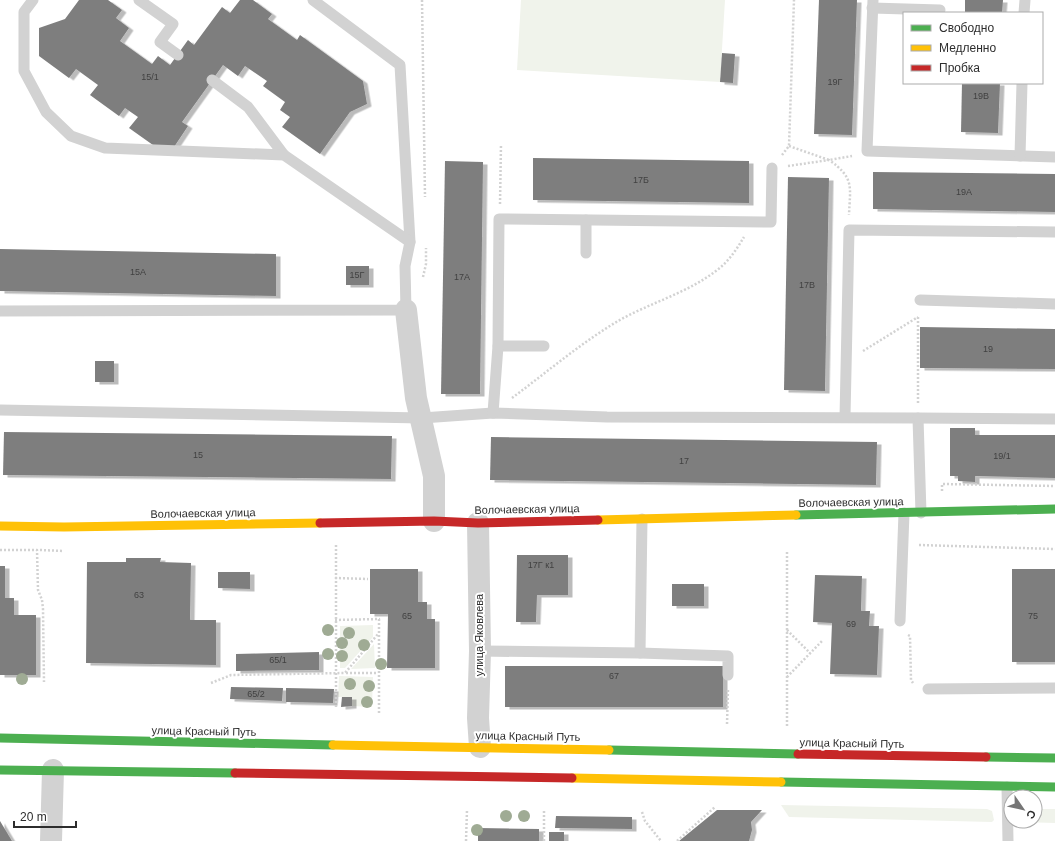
<svg xmlns="http://www.w3.org/2000/svg" width="1055" height="841" viewBox="0 0 1055 841" font-family="Helvetica,sans-serif">
  <defs>
    <filter id="shadow"><feDropShadow dx="4.5" dy="2.5" stdDeviation="0" flood-color="#0004"/></filter>
  </defs>
  <rect width="100%" height="100%" fill="#fff"/>
  <!-- green -->
  <g fill="#f0f3eb">
    <path d="M 521,0 L 725,0 L 720,82 L 517,70 Z"/>
    <path d="M 373,625 L 373,637 L 345,668 L 340,668 L 340,626 Z"/>
    <path d="M 374,644 L 375,668 L 351,669 Z"/>
    <path d="M 339,676 L 373,677 L 372,707 L 352,706 L 352,697 L 338,697 Z"/>
    <path d="M 781,805 L 987,809 L 992,811 L 994,820 L 992,822 L 789,817 Z"/>
    <path d="M 1035,809 L 1055,809 L 1055,823 L 1021,822 L 1021,821 L 1035,821 Z"/>
  </g>
  <!-- building -->
  <g fill="#7e7e7e" filter="url(#shadow)">
    <path d="M 79,0 L 108,0 L 122,10 L 116,18 L 129,28 L 120,41 L 152,64 L 158,56 L 170,65 L 188,40 L 194,45 L 222,7 L 230,13 L 240,0 L 253,0 L 272,14 L 268,19 L 297,40 L 300,35 L 363,81 L 367,104 L 350,112 L 320,154 L 282,127 L 290,117 L 280,110 L 285,102 L 263,86 L 267,81 L 245,66 L 238,76 L 223,65 L 182,122 L 188,126 L 174,147 L 153,145 L 129,128 L 138,117 L 125,108 L 119,116 L 90,95 L 98,85 L 76,69 L 69,78 L 39,56 L 39,28 L 65,19 Z"/>
    <path d="M 819,0 L 857,0 L 852,135 L 814,134 Z"/>
    <path d="M 965,0 L 1003,0 L 1002,13 L 965,13 Z"/>
    <path d="M 722,53 L 735,54 L 733,83 L 720,82 Z"/>
    <path d="M 962,83 L 1000,83 L 998,133 L 961,132 Z"/>
    <path d="M 533,158 L 749,161 L 749,203 L 533,200 Z"/>
    <path d="M 445,161 L 483,162 L 480,394 L 441,394 Z"/>
    <path d="M 873,172 L 1055,174 L 1055,212 L 873,209 Z"/>
    <path d="M 788,177 L 829,178 L 825,391 L 784,390 Z"/>
    <path d="M 0,249 L 276,254 L 276,296 L 0,291 Z"/>
    <rect x="346" y="266" width="23" height="19"/>
    <path d="M 920,327 L 1055,329 L 1055,369 L 920,368 Z"/>
    <rect x="95" y="361" width="19" height="21"/>
    <path d="M 950,428 L 975,428 L 975,435 L 1055,435 L 1055,478 L 975,476 L 975,482 L 958,481 L 958,476 L 950,476 Z"/>
    <path d="M 4,432 L 392,436 L 391,479 L 3,475 Z"/>
    <path d="M 491,437 L 877,442 L 876,485 L 490,480 Z"/>
    <path d="M 517,555 L 568,555 L 568,595 L 537,595 L 536,622 L 516,622 Z"/>
    <path d="M 126,558 L 161,558 L 160,562 L 191,563 L 190,620 L 216,620 L 216,665 L 86,663 L 87,562 L 126,562 Z"/>
    <path d="M 0,566 L 5,566 L 5,598 L 14,598 L 14,615 L 36,615 L 36,675 L 0,675 Z"/>
    <path d="M 370,569 L 418,569 L 418,602 L 427,602 L 427,619 L 435,619 L 435,668 L 387,668 L 388,614 L 370,614 Z"/>
    <rect x="1012" y="569" width="43" height="93"/>
    <path d="M 218,572 L 250,572 L 250,589 L 218,588 Z"/>
    <path d="M 815,575 L 862,576 L 861,611 L 870,611 L 869,626 L 879,626 L 877,675 L 830,674 L 832,623 L 813,622 Z"/>
    <rect x="672" y="584" width="32" height="22"/>
    <path d="M 319,652 L 319,670 L 236,671 L 236,654 Z"/>
    <rect x="505" y="666" width="218" height="41"/>
    <path d="M 231,687 L 283,688 L 282,701 L 230,699 Z"/>
    <path d="M 286,688 L 334,689 L 333,703 L 286,702 Z"/>
    <path d="M 342,697 L 352,697 L 352,706 L 341,707 Z"/>
    <path d="M 717,810 L 762,810 L 751,822 L 752,830 L 749,841 L 679,841 Z"/>
    <path d="M 556,816 L 632,817 L 632,829 L 555,828 Z"/>
    <path d="M 0,821 L 12,841 L 0,841 Z"/>
    <path d="M 478,828 L 539,829 L 539,841 L 478,841 Z"/>
    <rect x="549" y="832" width="15" height="9"/>
  </g>
  <g fill="none" stroke-linecap="round" stroke-linejoin="round">
    <!-- path -->
    <g stroke="#d2d2d2" stroke-width="2.5" stroke-dasharray="2 2" stroke-linecap="butt">
      <path d="M 422,0 L 425,197"/>
      <path d="M 789,146 L 829,160 L 852,156"/>
      <path d="M 782,155 L 789,146 L 794,0"/>
      <path d="M 788,166 L 829,160 C 855,178 850,187 849,215"/>
      <path d="M 500,204 L 501,144"/>
      <path d="M 423,277 L 426,264 L 426,248"/>
      <path d="M 863,351 L 918,317"/>
      <path d="M 512,398 C 547,372 581,343 618,321 C 651,302 692,292 722,266 C 731,258 738,247 744,237"/>
      <path d="M 918,403 L 918,316"/>
      <path d="M 942,491 L 942,484 L 1055,486"/>
      <path d="M 336,545 L 336,709"/>
      <path d="M 919,545 L 1055,549"/>
      <path d="M 0,550 L 37,550 L 38,590 L 42,600 L 43,609 L 44,682"/>
      <path d="M 40,550 L 63,551"/>
      <path d="M 335,578 L 368,579"/>
      <path d="M 335,620 L 379,619 L 379,713"/>
      <path d="M 787,630 L 810,653"/>
      <path d="M 908,635 L 910,636 L 911,680 L 913,683"/>
      <path d="M 346,673 L 378,673"/>
      <path d="M 787,677 L 823,640"/>
      <path d="M 211,683 L 231,675 L 345,673 L 378,634"/>
      <path d="M 727,724 L 728,689"/>
      <path d="M 787,726 L 787,552"/>
      <path d="M 642,812 L 645,821 L 661,841"/>
      <path d="M 466,841 L 467,810"/>
      <path d="M 544,841 L 544,811"/>
      <path d="M 677,841 L 715,807"/>
    </g>
    <!-- lane -->
    <g stroke="#d2d2d2" stroke-width="11">
      <path d="M 139,0 L 173,24 L 160,42 L 178,55"/>
      <path d="M 313,0 L 400,65 L 410,242"/>
      <path d="M 873,0 L 867,151 L 1055,157"/>
      <path d="M 872,8 L 940,10"/>
      <path d="M 1024,13 L 1025,0"/>
      <path d="M 212,80 L 248,107 L 284,155"/>
      <path d="M 1020,156 L 1022,83"/>
      <path d="M 586,253 L 586,220"/>
      <path d="M 920,300 L 1055,304"/>
      <path d="M 0,311 L 406,310 L 405,266 L 410,242 L 284,155 L 105,148 L 71,136 L 46,112 L 24,71 L 24,12 L 33,0"/>
      <path d="M 498,346 L 544,346"/>
      <path d="M 0,410 L 422,418 L 493,413 L 607,417 L 918,418 L 921,513"/>
      <path d="M 493,413 L 498,346 L 499,219 L 771,222 L 772,168"/>
      <path d="M 845,417 L 849,230 L 1055,232"/>
      <path d="M 918,418 L 1055,419"/>
      <path d="M 900,621 L 904,513"/>
      <path d="M 480,651 L 640,653 L 728,656 L 728,675"/>
      <path d="M 640,653 L 642,519"/>
      <path d="M 928,689 L 1055,688"/>
      <path d="M 1007,787 L 1008,841"/>
    </g>
    <!-- street -->
    <g stroke="#d2d2d2" stroke-width="22">
      <path d="M 406,310 L 416,398 L 434,476 L 434,521"/>
      <path d="M 478,523 L 480,651 L 478,718 L 480,747"/>
      <path d="M 51,841 L 53,770"/>
    </g>
    <!-- fast -->
    <g stroke="#4caf50" stroke-width="9">
      <path d="M 796,515 L 1055,509"/>
      <path d="M 0,738 L 333,745"/>
      <path d="M 609,750 L 798,754"/>
      <path d="M 986,757 L 1055,758"/>
      <path d="M 0,770 L 235,773"/>
      <path d="M 781,782 L 1055,787"/>
    </g>
    <!-- slow -->
    <g stroke="#ffc107" stroke-width="9">
      <path d="M 598,520 L 796,515"/>
      <path d="M 0,526 L 64,527 L 320,523"/>
      <path d="M 333,745 L 609,750"/>
      <path d="M 572,778 L 781,782"/>
    </g>
    <!-- jam -->
    <g stroke="#c62828" stroke-width="9">
      <path d="M 320,523 L 434,521 L 478,523 L 598,520"/>
      <path d="M 798,754 L 986,757"/>
      <path d="M 235,773 L 572,778"/>
    </g>
  </g>
  <!-- trees -->
  <g fill="#9fab94">
    <circle cx="328" cy="630" r="6"/>
    <circle cx="349" cy="633" r="6"/>
    <circle cx="342" cy="643" r="6"/>
    <circle cx="364" cy="645" r="6"/>
    <circle cx="328" cy="654" r="6"/>
    <circle cx="342" cy="656" r="6"/>
    <circle cx="381" cy="664" r="6"/>
    <circle cx="22" cy="679" r="6"/>
    <circle cx="350" cy="684" r="6"/>
    <circle cx="369" cy="686" r="6"/>
    <circle cx="367" cy="702" r="6"/>
    <circle cx="506" cy="816" r="6"/>
    <circle cx="524" cy="816" r="6"/>
    <circle cx="477" cy="830" r="6"/>
  </g>
  <g text-anchor="middle" dominant-baseline="central" stroke-width="4" stroke-linejoin="round" paint-order="stroke">
    <!-- number labels -->
    <g font-size="9" fill="#414141">
      <text x="150" y="77">15/1</text>
      <text x="835" y="82">19Г</text>
      <text x="981" y="96">19В</text>
      <text x="641" y="180">17Б</text>
      <text x="964" y="192">19А</text>
      <text x="138" y="272">15А</text>
      <text x="357" y="275">15Г</text>
      <text x="462" y="277">17А</text>
      <text x="807" y="285">17В</text>
      <text x="988" y="349">19</text>
      <text x="198" y="455">15</text>
      <text x="1002" y="456">19/1</text>
      <text x="684" y="461">17</text>
      <text x="541" y="565">17Г к1</text>
      <text x="139" y="595">63</text>
      <text x="407" y="616">65</text>
      <text x="1033" y="616">75</text>
      <text x="851" y="624">69</text>
      <text x="278" y="660">65/1</text>
      <text x="614" y="676">67</text>
      <text x="256" y="694">65/2</text>
    </g>
    <!-- street labels -->
    <g font-size="11" fill="#2d2d2d" stroke="#fff">
      <text transform="translate(851 502) rotate(-1)">Волочаевская улица</text>
      <text transform="translate(527 509) rotate(-1)">Волочаевская улица</text>
      <text transform="translate(203 513) rotate(-1)">Волочаевская улица</text>
      <text transform="translate(479 635) rotate(-90)">улица Яковлева</text>
      <text transform="translate(204 731) rotate(1)">улица Красный Путь</text>
      <text transform="translate(528 736) rotate(1)">улица Красный Путь</text>
      <text transform="translate(852 743) rotate(1)">улица Красный Путь</text>
    </g>
  </g>
  <!-- legend -->
  <rect x="903" y="12" width="140" height="72" fill="#ffffff" stroke="#ababab"/>
  <rect x="911" y="25" width="20" height="6" fill="#4caf50" stroke="#ababab"/>
  <text x="939" y="32" font-size="12" fill="#2d2d2d">Свободно</text>
  <rect x="911" y="45" width="20" height="6" fill="#ffc107" stroke="#ababab"/>
  <text x="939" y="52" font-size="12" fill="#2d2d2d">Медленно</text>
  <rect x="911" y="65" width="20" height="6" fill="#c62828" stroke="#ababab"/>
  <text x="939" y="72" font-size="12" fill="#2d2d2d">Пробка</text>
  <!-- north arrow -->
  <g transform="translate(1023 809) rotate(124)"><circle r="19" fill="#ffffff" stroke="#ababab"/>
  <path d="M0-3L7 15L0 10L-7 15Z" fill="#767676"/>
  <text y="-6" font-size="11" font-weight="bold" text-anchor="middle" fill="#2d2d2d">С</text>
  </g>
  <!-- scale -->
  <path d="M14 821v6h62v-6" fill="none" stroke="#2d2d2d" stroke-width="2"/>
  <text x="20" y="821" font-size="12" fill="#2d2d2d" stroke="#ffffff" stroke-width="3" paint-order="stroke">20 m</text>
</svg>
